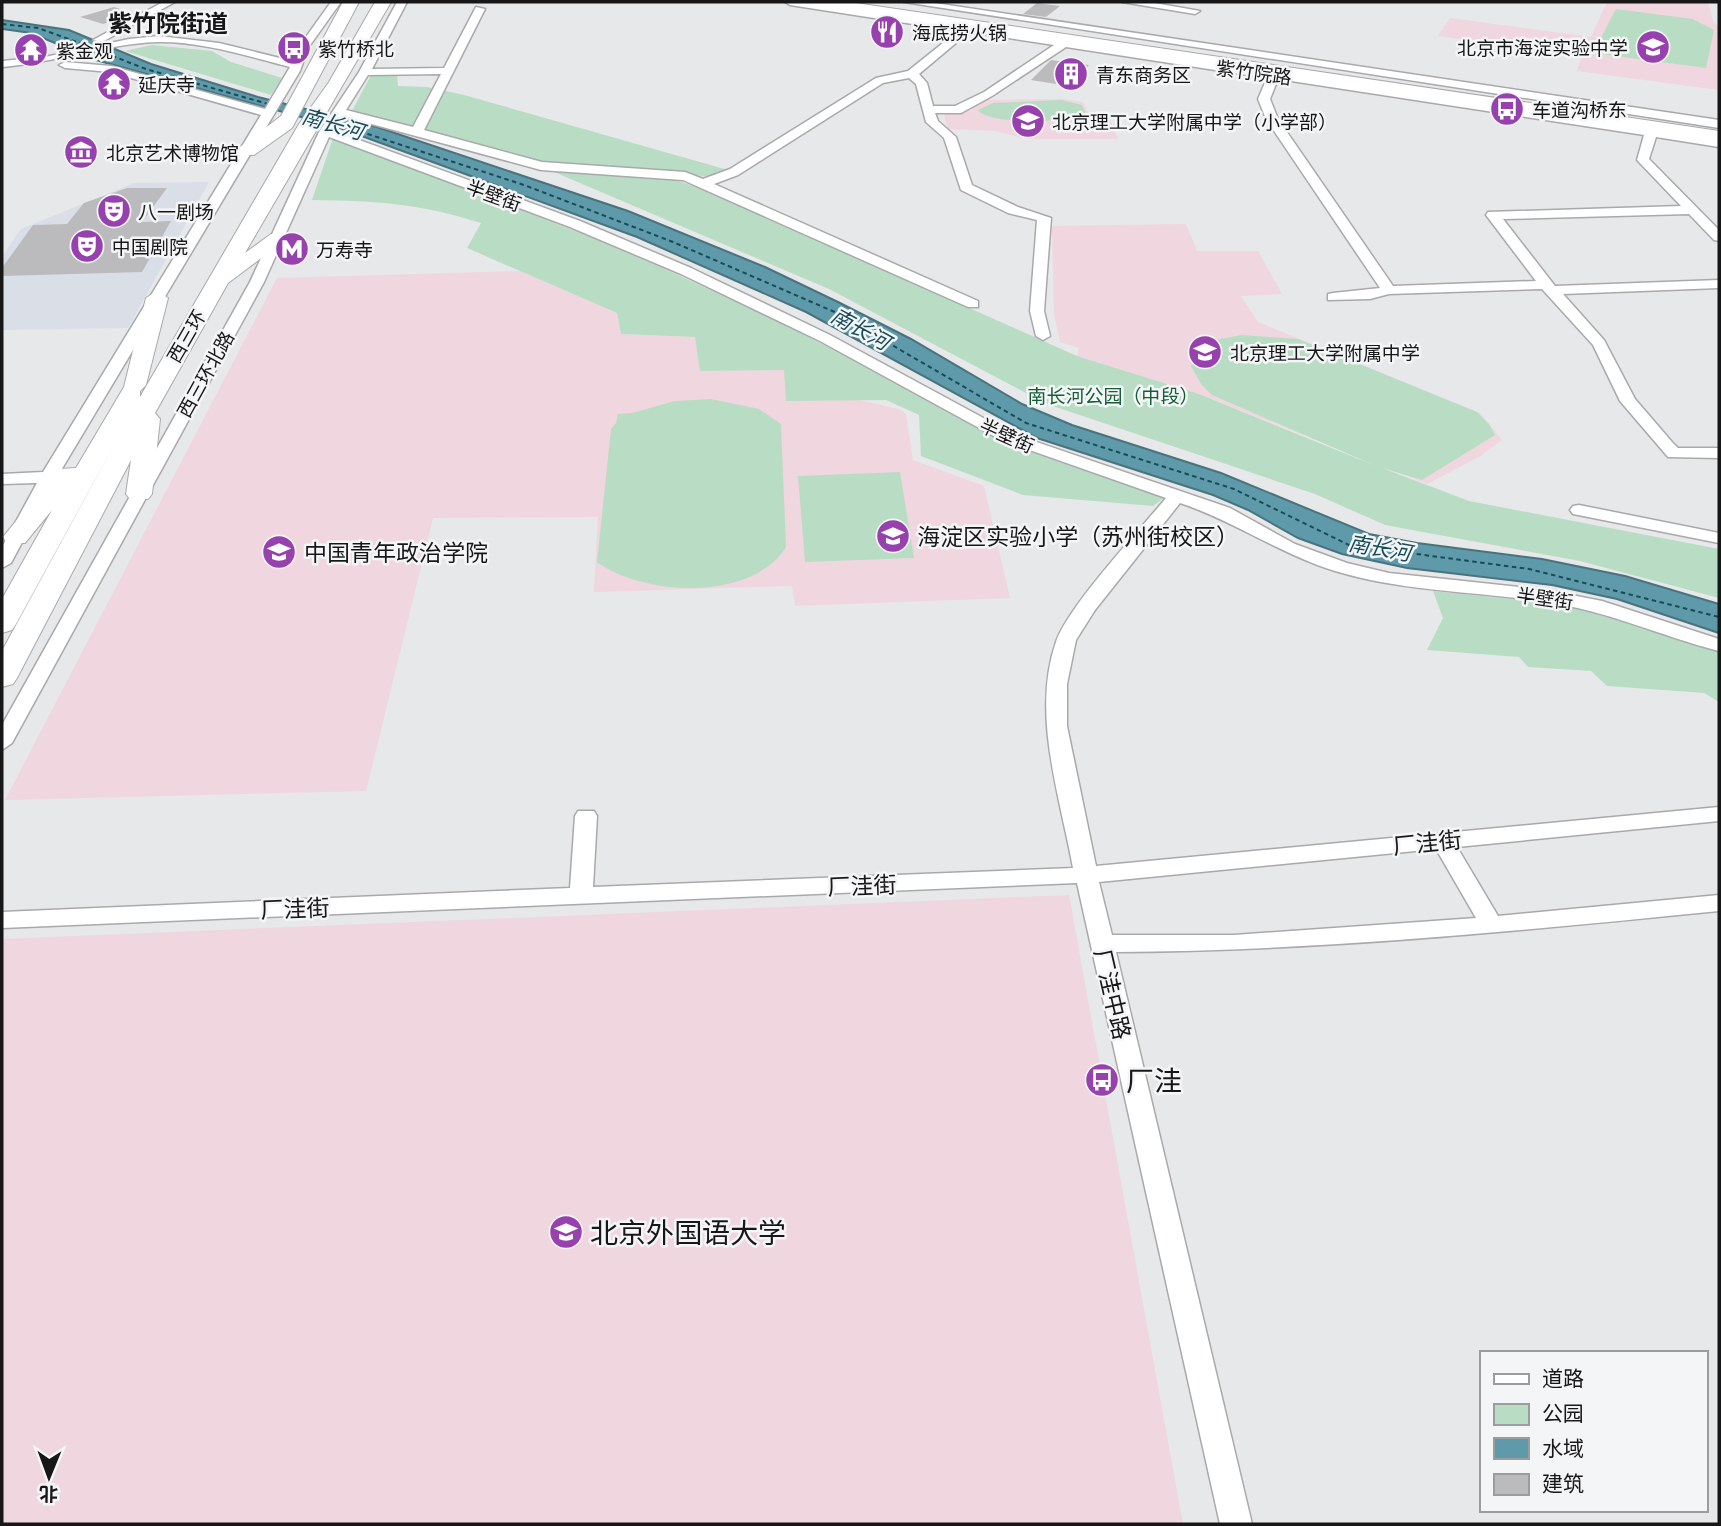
<svg xmlns="http://www.w3.org/2000/svg" width="1721" height="1526" viewBox="0 0 1721 1526" font-family="'Exo 2','Noto Sans SC',sans-serif">
  <rect width="100%" height="100%" fill="#e7e8e9"/>
  <!-- built -->
  <path fill="#dadee7" d="M 209,182 L 128,328 L 2,330 L 2,257 L 21,229 L 134,183 Z"/>
  <!-- education -->
  <g fill="#f0d6de">
    <path d="M 1607,2 L 1708,2 L 1713,21 L 1719,27 L 1719,90 L 1577,71 L 1582,56 L 1438,36 L 1450,18 L 1591,37 Z"/>
    <path d="M 1062,99 L 1083,102 L 1088,113 L 1107,113 L 1118,139 L 1028,139 L 995,131 L 948,129 L 943,111 L 972,111 L 972,107 L 985,100 Z"/>
    <path d="M 1186,224 L 1197,251 L 1258,251 L 1282,294 L 1241,296 L 1258,322 L 1480,413 L 1502,440 L 1479,457 L 1427,484 L 1199,394 L 1077,356 L 1079,348 L 1060,342 L 1054,314 L 1052,226 Z"/>
    <path d="M 520,271 L 617,313 L 621,334 L 696,337 L 700,371 L 784,370 L 838,400 L 860,400 L 899,409 L 906,414 L 913,460 L 984,486 L 1010,598 L 795,606 L 792,586 L 594,592 L 598,517 L 433,518 L 366,791 L 5,800 L 277,278 Z"/>
    <path d="M 1069,895 L 1183,1524 L 2,1524 L 2,939 Z"/>
  </g>
  <!-- green -->
  <g fill="#b9ddc4">
    <path d="M 1616,9 L 1693,19 L 1714,30 L 1706,68 L 1593,53 Z"/>
    <path d="M 152,45 L 212,51 L 231,62 L 282,78 L 271,95 L 125,51 Z"/>
    <path d="M 397,74 L 398,86 L 427,87 L 464,95 L 728,170 L 709,177 L 666,171 L 541,162 L 352,111 L 371,75 Z"/>
    <path d="M 1062,100 L 1082,105 L 1086,114 C 1071,123 987,125 978,110 L 993,103 Z"/>
    <path d="M 333,138 L 614,246 L 775,319 L 999,438 L 1165,497 L 1153,506 L 1023,495 L 921,456 L 919,415 L 886,400 L 786,401 L 784,370 L 700,371 L 695,337 L 621,334 L 617,313 L 467,248 L 481,223 C 417,203 378,201 312,200 Z"/>
    <path d="M 547,169 L 669,178 L 705,190 L 1077,356 L 1199,394 L 1376,466 L 1212,395 L 1201,384 L 1191,366 L 1197,351 L 1216,340 L 1242,335 L 1298,339 L 1477,412 L 1489,424 L 1495,435 L 1422,480 L 1382,468 L 1469,501 L 1719,549 L 1719,598 L 1580,561 L 1385,525 L 1315,494 L 1047,404 L 829,289 Z"/>
    <path d="M 711,399 L 759,409 L 781,424 L 786,547 C 752,602 643,596 597,562 L 611,429 L 616,423 L 618,414 L 632,413 L 675,401 Z"/>
    <path d="M 900,472 L 914,558 L 805,562 L 798,476 Z"/>
    <path d="M 1433,591 L 1561,604 L 1637,622 L 1719,650 L 1719,702 L 1704,693 L 1607,686 L 1591,671 L 1528,667 L 1519,657 L 1427,650 L 1443,618 Z"/>
  </g>
  <!-- water -->
  <path fill="#5e9aa9" stroke="#49737d" stroke-width="2" d="M 2,20 L 69,30 L 151,64 L 258,97 L 377,127 L 628,211 L 765,267 L 840,303 L 911,339 L 1022,404 L 1072,425 L 1221,473 L 1369,534 L 1417,543 L 1542,559 L 1625,576 L 1719,604 L 1719,633 L 1617,599 L 1552,585 L 1407,568 L 1342,554 L 1298,538 L 1248,510 L 1213,495 L 1037,438 L 806,312 L 637,237 L 337,127 L 96,60 L 31,33 L 2,29 Z"/>
  <g fill="none" stroke-linecap="round" stroke-linejoin="round">
    <!-- ferry -->
    <g stroke="#164b57" stroke-width="2" stroke-dasharray="4.5 3.5" stroke-linecap="butt">
      <path d="M 2,24 L 38,28 L 91,47"/>
      <path d="M 97,50 L 146,69 L 268,104"/>
      <path d="M 337,124 L 524,185 L 673,242 L 837,313 L 1026,423 L 1234,489 L 1349,545 L 1529,569 L 1719,617"/>
    </g>
  </g>
  <!-- building -->
  <g fill="#bbbabc">
    <path d="M 1037,3 L 1060,6 L 1046,17 L 1023,14 Z"/>
    <path d="M 114,7 L 136,14 L 103,24 L 80,17 Z"/>
    <path d="M 1051,60 L 1089,65 L 1069,86 L 1031,80 Z"/>
    <path d="M 127,188 L 167,188 L 142,222 L 171,221 L 142,272 L 2,276 L 2,268 L 33,225 L 67,224 L 84,203 Z"/>
  </g>
  <g fill="none" stroke-linecap="round" stroke-linejoin="round">
    <!-- minor casing -->
    <g stroke="#a9a9ab" stroke-width="3">
      <g id="minor">
        <path d="M 163,2 L 175,2 L 102,42 L 93,40 Z"/>
        <path d="M 331,2 L 341,2 L 308,48 L 300,71 L 57,477 L 11,563 L 2,568 L 2,547 L 37,483 L 2,484 L 2,474 L 43,472 L 261,115 L 110,72 L 65,68 L 59,65 L 65,62 L 111,66 L 265,109 L 290,67 C 247,56 201,41 157,42 C 105,44 54,63 2,67 L 2,61 L 45,57 L 129,39 L 159,36 L 219,43 L 292,61 L 298,48 Z"/>
        <path d="M 397,2 L 407,2 L 372,69 L 444,68 L 476,7 L 485,9 L 424,130 L 542,162 L 685,172 L 703,179 L 730,169 L 876,78 L 908,71 L 958,31 L 790,5 L 785,2 L 809,2 L 1719,139 L 1719,147 L 1656,137 L 1649,159 L 1719,230 L 1719,241 L 1714,240 L 1689,214 L 1503,219 L 1555,286 L 1719,280 L 1719,288 L 1563,294 L 1604,340 L 1635,399 L 1672,442 L 1678,448 L 1719,448 L 1719,458 L 1668,457 L 1620,401 L 1593,345 L 1542,289 L 1389,294 L 1370,299 L 1328,300 L 1328,294 L 1333,293 L 1380,288 L 1266,119 L 1258,99 L 1267,78 L 1066,47 L 992,96 L 961,113 L 935,113 L 938,121 L 956,137 L 972,185 L 1018,207 L 1051,218 L 1044,311 L 1050,336 L 1043,340 L 1036,336 L 1030,311 L 1037,220 L 1008,213 L 961,190 L 944,138 L 926,122 L 916,84 L 909,78 L 883,83 L 738,175 L 714,184 L 978,301 L 978,307 L 968,307 L 683,180 L 541,170 L 342,116 L 332,130 L 580,221 L 691,268 L 830,335 L 1013,434 L 1230,508 L 1295,544 L 1347,563 L 1389,573 L 1546,590 L 1602,601 L 1719,639 L 1719,651 C 1660,636 1606,610 1545,602 C 1475,591 1404,592 1335,571 C 1280,554 1234,521 1180,503 L 1095,610 L 1076,640 L 1067,684 L 1067,726 L 1096,866 L 1719,807 L 1719,821 L 1457,847 L 1498,916 L 1719,895 L 1719,911 C 1518,931 1318,951 1116,952 L 1252,1524 L 1220,1524 L 1077,883 L 2,928 L 2,912 L 570,888 L 575,816 L 578,811 L 594,811 L 597,816 L 593,887 L 1073,868 C 1060,796 1031,714 1056,642 C 1069,605 1139,531 1166,498 L 1001,440 L 820,341 L 681,274 L 570,227 L 329,137 L 264,282 L 12,743 L 2,750 L 2,725 L 250,282 L 319,132 L 359,72 ZM 969,32 L 1054,45 L 984,92 L 955,106 L 933,106 L 927,83 L 919,74 ZM 441,74 L 413,127 L 346,110 L 368,75 ZM 1278,79 L 1644,135 L 1637,160 L 1681,206 L 1488,212 L 1486,215 L 1536,281 L 1393,286 L 1278,119 L 1270,99 ZM 1436,849 L 1476,918 L 1234,935 L 1112,935 L 1099,882 Z"/>
        <path d="M 904,2 L 928,2 L 1719,120 L 1719,128 Z"/>
        <path d="M 1122,2 L 1149,2 L 1200,11 L 1195,14 Z"/>
        <path d="M 1579,505 L 1719,533 L 1719,543 L 1573,514 L 1570,510 L 1573,506 Z"/>
      </g>
    </g>
    <!-- highway casing -->
    <g stroke="#a9a9ab" stroke-width="2">
      <g id="highway">
        <path d="M 343,2 L 359,2 L 292,128 L 254,155 L 240,155 L 238,151 L 240,147 L 281,116 Z"/>
        <path d="M 375,2 L 391,2 L 245,253 L 271,234 L 285,234 L 288,238 L 228,283 L 155,413 L 160,419 L 152,494 L 148,499 L 130,499 L 126,494 L 131,460 L 17,678 L 13,684 L 2,687 L 2,651 L 119,436 L 16,624 L 12,630 L 2,633 L 2,599 L 52,510 L 25,543 L 7,543 L 3,537 L 59,469 L 76,468 L 124,387 L 146,298 L 157,291 L 168,298 L 146,385 L 140,391 L 140,397 L 299,124 L 329,82 Z"/>
        <path d="M 811,2 L 849,2 L 1719,131 L 1719,141 L 819,7 Z"/>
      </g>
    </g>
    <!-- minor -->
    <use href="#minor" fill="#fff" fill-rule="evenodd"/>
    <!-- highway -->
    <use href="#highway" fill="#fff" fill-rule="evenodd"/>
  </g>
  <!-- icons -->
  <defs>
    <g id="restaurant-disc" transform="scale(1.75)"><circle r="9.5" fill="#9741ae" stroke="#f4f5f7"/><path d="M-5-6h1v4h1v-4h1v4h1v-4h1v5L-1.5 .5V6h-2V.5L-5-1ZM5-6V6H3V1.5H1.5Q1.5-4 5-6Z" fill="#fff"/></g>
    <g id="school-disc" transform="scale(1.75)"><circle r="9.5" fill="#9741ae" stroke="#f4f5f7"/><path d="M0-5L7-2L0 1L-7-2ZM-4 1L0 2.5L4 1V4Q0 6-4 4Z" fill="#fff"/></g>
    <g id="bus-disc" transform="scale(1.75)"><circle r="9.5" fill="#9741ae" stroke="#f4f5f7"/><path d="M-5-6H5V4H4V6H2V4H-2V6H-4V4H-5ZM-3.5-4V0h7V-4ZM-3.5 1.2v1.5H-2V1.2ZM2 1.2v1.5H3.5V1.2Z" fill="#fff"/></g>
    <g id="temple-disc" transform="scale(1.75)"><circle r="9.5" fill="#9741ae" stroke="#f4f5f7"/><path d="M0-6L5-2H3V0L6.5 2.5H4V6H1.5V3h-3V6H-4V2.5H-6.5L-3 0V-2H-5Z" fill="#fff"/></g>
    <g id="building-disc" transform="scale(1.75)"><circle r="9.5" fill="#9741ae" stroke="#f4f5f7"/><path d="M-4-6H4V6H1V3H-1V6H-4ZM-2.5-4.3h1.7v1.8h-1.7ZM.8-4.3h1.7v1.8H.8ZM-2.5-1h1.7V.8h-1.7ZM.8-1h1.7V.8H.8Z" fill="#fff"/></g>
    <g id="museum-disc" transform="scale(1.75)"><circle r="9.5" fill="#9741ae" stroke="#f4f5f7"/><path d="M0-6L6-3V-2H-6V-3ZM-5-1h2V3h-2ZM-1-1h2V3h-2ZM3-1h2V3H3ZM-6 4H6V6H-6Z" fill="#fff"/></g>
    <g id="theatre-disc" transform="scale(1.75)"><circle r="9.5" fill="#9741ae" stroke="#f4f5f7"/><path d="M-5-5.5Q0-4 5-5.5V0Q5 5 0 6Q-5 5-5 0ZM-3.3-2.5H-1v1.5H-3.3ZM1-2.5H3.3v1.5H1ZM-2.8 1Q0 5.5 2.8 1Z" fill="#fff"/></g>
    <g id="metro-disc" transform="scale(1.75)"><circle r="9.5" fill="#9741ae" stroke="#f4f5f7"/><path d="M-5.5 5V-5H-3L0 0L3-5H5.5V5H3V-.5L0 4L-3-.5V5Z" fill="#fff"/></g>
    <g id="university-disc" transform="scale(1.75)"><circle r="9.5" fill="#9741ae" stroke="#f4f5f7"/><path d="M0-5L7-2L0 1L-7-2ZM-4 1L0 2.5L4 1V4Q0 6-4 4Z" fill="#fff"/></g>
  </defs>
  <g fill-rule="evenodd">
    <use href="#restaurant-disc" x="887" y="32"/>
    <use href="#school-disc" x="1653" y="47"/>
    <use href="#bus-disc" x="294" y="48"/>
    <use href="#temple-disc" x="31" y="50"/>
    <use href="#building-disc" x="1071" y="74"/>
    <use href="#temple-disc" x="114" y="84"/>
    <use href="#bus-disc" x="1507" y="109"/>
    <use href="#school-disc" x="1028" y="121"/>
    <use href="#museum-disc" x="81" y="152"/>
    <use href="#theatre-disc" x="114" y="211"/>
    <use href="#theatre-disc" x="87" y="246"/>
    <use href="#metro-disc" x="292" y="249"/>
    <use href="#school-disc" x="1205" y="352"/>
    <use href="#school-disc" x="893" y="536"/>
    <use href="#university-disc" x="279" y="552"/>
    <use href="#bus-disc" x="1102" y="1080"/>
    <use href="#university-disc" x="566" y="1232"/>
  </g>
  <g text-anchor="middle" dominant-baseline="central" stroke-width="5" stroke-linejoin="round" paint-order="stroke">
    <!-- far-poi labels -->
    <g font-size="19" fill="#171717" stroke="#f4f5f7" text-anchor="start">
      <text x="912" y="32">海底捞火锅</text>
      <text x="1628" y="47" text-anchor="end">北京市海淀实验中学</text>
      <text x="318" y="48">紫竹桥北</text>
      <text x="56" y="50">紫金观</text>
      <text x="1096" y="74">青东商务区</text>
      <text x="138" y="84">延庆寺</text>
      <text x="1532" y="109">车道沟桥东</text>
      <text x="1052" y="121">北京理工大学附属中学（小学部）</text>
      <text x="106" y="152">北京艺术博物馆</text>
      <text x="138" y="211">八一剧场</text>
      <text x="112" y="246">中国剧院</text>
      <text x="316" y="249">万寿寺</text>
      <text x="1230" y="352">北京理工大学附属中学</text>
    </g>
    <!-- far-street labels -->
    <g font-size="19" fill="#171717" stroke="#f4f5f7">
      <text transform="translate(1254 72) rotate(8)">紫竹院路</text>
      <text transform="translate(494 195) rotate(20)">半壁街</text>
      <text transform="translate(186 336) rotate(-60)">西三环</text>
      <text transform="translate(205 374) rotate(-61)">西三环北路</text>
      <text transform="translate(1007 435) rotate(24)">半壁街</text>
      <text transform="translate(1545 598) rotate(8)">半壁街</text>
    </g>
    <!-- far-park labels -->
    <g font-size="19" fill="#135e36" stroke="#f4f5f7">
      <text x="1113" y="395">南长河公园（中段）</text>
    </g>
    <!-- far-water labels -->
    <g font-size="21" font-style="italic" fill="#164b57" stroke="#f4f5f7">
      <text transform="translate(333 123) rotate(16)">南长河</text>
      <text transform="translate(861 328) rotate(29)">南长河</text>
      <text transform="translate(1380 547) rotate(10)">南长河</text>
    </g>
    <!-- poi labels -->
    <g font-size="23" fill="#171717" stroke="#f4f5f7" text-anchor="start">
      <text x="917" y="536">海淀区实验小学（苏州街校区）</text>
      <text x="304" y="552">中国青年政治学院</text>
    </g>
    <!-- street labels -->
    <g font-size="23" fill="#171717" stroke="#f4f5f7">
      <text transform="translate(1427 842) rotate(-6)">厂洼街</text>
      <text transform="translate(862 885) rotate(-2)">厂洼街</text>
      <text transform="translate(295 908) rotate(-2)">厂洼街</text>
      <text transform="translate(1113 994) rotate(77)">厂洼中路</text>
    </g>
    <!-- far-district labels -->
    <g font-size="24" font-weight="bold" fill="#171717" stroke="#f4f5f7">
      <text x="168" y="22">紫竹院街道</text>
    </g>
    <!-- near-poi labels -->
    <g font-size="28" fill="#171717" stroke="#f4f5f7" text-anchor="start">
      <text x="1126" y="1080">厂洼</text>
      <text x="590" y="1232">北京外国语大学</text>
    </g>
  </g>
  <!-- border -->
  <rect width="1721" height="1526" fill="none" stroke="#171717" stroke-width="7"/>
  <!-- legend -->
  <rect x="1480" y="1351" width="228" height="161" fill="#f4f5f7" stroke="#9c9c9d" stroke-width="2"/>
  <rect x="1494" y="1374" width="35" height="10" fill="#ffffff" stroke="#9c9c9d" stroke-width="2"/>
  <text x="1542" y="1386" font-size="21" fill="#171717">道路</text>
  <rect x="1494" y="1404" width="35" height="21" fill="#b9ddc4" stroke="#9c9c9d" stroke-width="2"/>
  <text x="1542" y="1421" font-size="21" fill="#171717">公园</text>
  <rect x="1494" y="1438" width="35" height="21" fill="#5e9aa9" stroke="#9c9c9d" stroke-width="2"/>
  <text x="1542" y="1456" font-size="21" fill="#171717">水域</text>
  <rect x="1494" y="1474" width="35" height="21" fill="#bbbabc" stroke="#9c9c9d" stroke-width="2"/>
  <text x="1542" y="1491" font-size="21" fill="#171717">建筑</text>
  <!-- north arrow -->
  <g transform="translate(49 1477) rotate(181)" stroke="#f4f5f7" stroke-width="5" paint-order="stroke">
  <path d="M0-5L12 26L0 18L-12 26Z" fill="#171717"/>
  <text y="-10" font-size="19" font-weight="bold" text-anchor="middle" fill="#171717">北</text>
  </g>
</svg>
